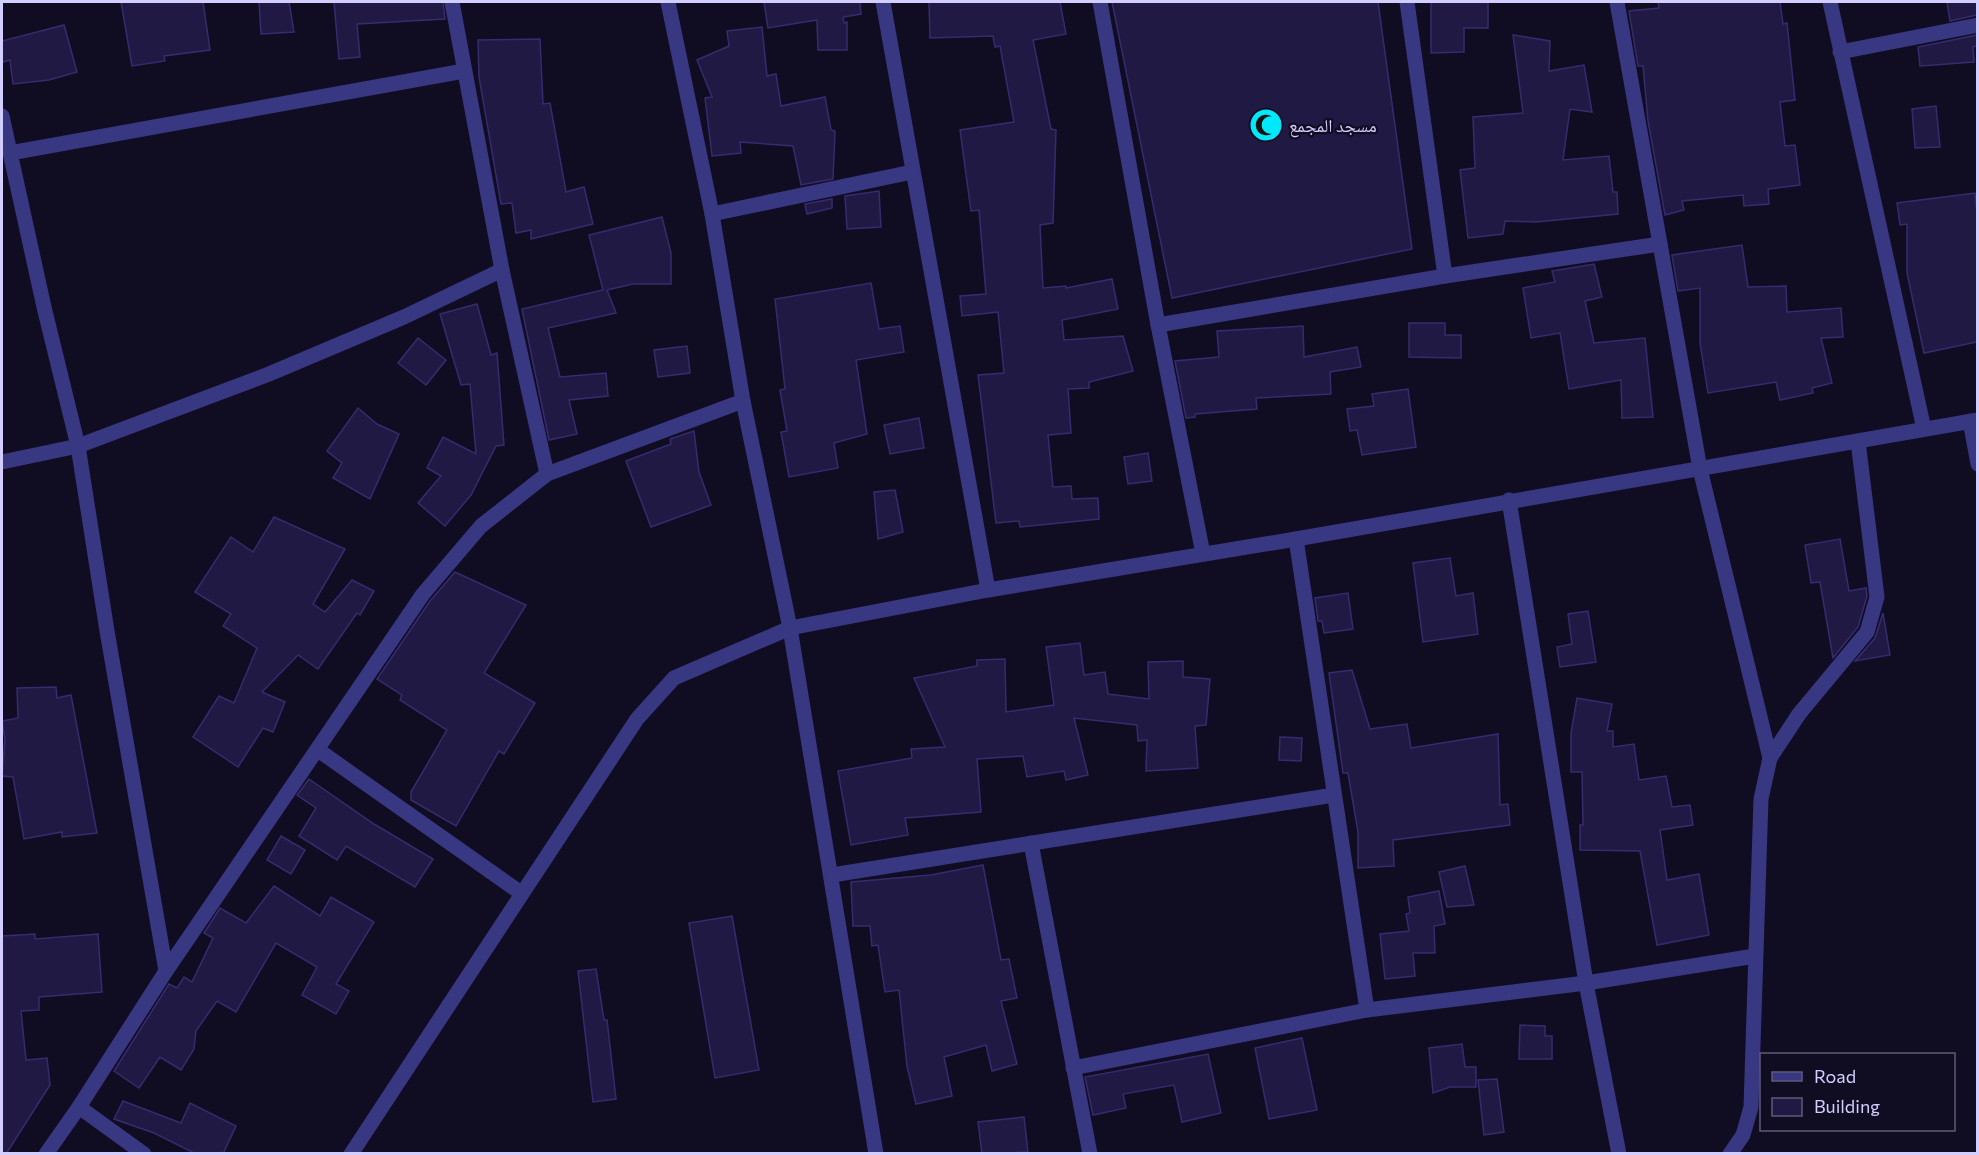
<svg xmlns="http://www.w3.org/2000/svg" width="1979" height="1155" viewBox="0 0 1979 1155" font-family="Commissioner,'Noto Naskh Arabic',sans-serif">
  <rect width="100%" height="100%" fill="#100d22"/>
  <!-- building -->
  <g fill="#201943" stroke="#362b6f" stroke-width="1.5">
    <path d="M 121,2 L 203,2 L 210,50 L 164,56 L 165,61 L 132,66 Z"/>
    <path d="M 259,2 L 289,2 L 294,32 L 261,34 Z"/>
    <path d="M 334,2 L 443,2 L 445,19 L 357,24 L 360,57 L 339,59 Z"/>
    <path d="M 764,2 L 860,2 L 861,14 L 843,17 L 844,23 L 847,22 L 847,50 L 818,50 L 817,20 L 768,28 Z"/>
    <path d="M 929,2 L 1060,2 L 1066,34 L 1033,40 L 1051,129 L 1056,130 L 1053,223 L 1040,225 L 1043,288 L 1066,286 L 1066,288 L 1112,279 L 1118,309 L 1062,320 L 1064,340 L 1123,336 L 1133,371 L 1089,382 L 1089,388 L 1068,389 L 1071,433 L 1048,435 L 1053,487 L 1071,486 L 1072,499 L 1098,498 L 1099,519 L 1020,527 L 1019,521 L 996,523 L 978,375 L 1004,373 L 998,312 L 962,316 L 960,296 L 986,294 L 979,210 L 971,211 L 960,130 L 1014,122 L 1000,46 L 995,47 L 993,36 L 930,38 Z"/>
    <path d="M 1112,2 L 1378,2 L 1412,249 L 1172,298 Z"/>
    <path d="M 1431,2 L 1488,2 L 1488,28 L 1464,28 L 1464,52 L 1431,53 Z"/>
    <path d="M 1658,2 L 1780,2 L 1783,24 L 1787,23 L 1795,100 L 1780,102 L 1785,146 L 1795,145 L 1800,185 L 1768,189 L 1769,204 L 1744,206 L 1743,195 L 1682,201 L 1684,210 L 1665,215 L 1648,121 L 1643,66 L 1638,66 L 1629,11 L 1659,8 Z"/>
    <path d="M 1947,2 L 1977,2 L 1977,15 L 1950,21 Z"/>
    <path d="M 64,25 L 77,72 L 49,80 L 13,84 L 10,60 L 2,62 L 2,41 Z"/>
    <path d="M 762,27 L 767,76 L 776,74 L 781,106 L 825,97 L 831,130 L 835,131 L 833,179 L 801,185 L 793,146 L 740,142 L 741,153 L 712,156 L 705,98 L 712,97 L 697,60 L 729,46 L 727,31 Z"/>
    <path d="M 1513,35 L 1550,41 L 1549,71 L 1584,65 L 1592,112 L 1570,109 L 1563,160 L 1609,156 L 1613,192 L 1617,192 L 1618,214 L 1536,222 L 1505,221 L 1503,234 L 1468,238 L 1460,170 L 1475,168 L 1473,117 L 1523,113 Z"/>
    <path d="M 1977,35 L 1977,46 L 1973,47 L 1974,62 L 1920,66 L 1918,47 Z"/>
    <path d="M 540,39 L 543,104 L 550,103 L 566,192 L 584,187 L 593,224 L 531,239 L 531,230 L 516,233 L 512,203 L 501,204 L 479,77 L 478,40 Z"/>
    <path d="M 1936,106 L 1940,147 L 1915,148 L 1912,109 Z"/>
    <path d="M 879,191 L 881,227 L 847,229 L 845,196 Z"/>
    <path d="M 1975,193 L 1977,213 L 1977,342 L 1924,353 L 1907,273 L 1907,224 L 1900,225 L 1897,203 Z"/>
    <path d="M 832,199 L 832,208 L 807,214 L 805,204 Z"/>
    <path d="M 662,217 L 671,253 L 671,284 L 633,284 L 607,290 L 616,313 L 548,328 L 560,377 L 606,373 L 608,396 L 569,400 L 577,434 L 549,440 L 522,309 L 603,290 L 589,235 Z"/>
    <path d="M 1742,245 L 1748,287 L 1786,286 L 1787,312 L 1841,308 L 1843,337 L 1821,338 L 1832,383 L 1812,388 L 1813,393 L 1780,400 L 1776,382 L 1708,393 L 1700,343 L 1700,288 L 1678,291 L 1672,255 Z"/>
    <path d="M 1594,264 L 1602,297 L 1585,301 L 1594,343 L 1645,338 L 1653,417 L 1622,418 L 1621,380 L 1569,389 L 1560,333 L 1531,338 L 1523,288 L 1555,282 L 1552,271 Z"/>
    <path d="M 871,283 L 879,329 L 900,326 L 904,352 L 856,360 L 867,434 L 834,443 L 838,468 L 789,477 L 781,432 L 787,431 L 780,390 L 785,389 L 775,299 Z"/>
    <path d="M 477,304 L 491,355 L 497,353 L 504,445 L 496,446 L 471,495 L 445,526 L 418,503 L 441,476 L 427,468 L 443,437 L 476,454 L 470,384 L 461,385 L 440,314 Z"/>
    <path d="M 1409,323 L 1445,323 L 1445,335 L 1461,335 L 1461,358 L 1409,357 Z"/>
    <path d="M 1303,326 L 1304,357 L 1357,347 L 1361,367 L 1330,372 L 1331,394 L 1256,398 L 1257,409 L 1195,414 L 1195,417 L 1186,418 L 1175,361 L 1219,357 L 1217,331 Z"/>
    <path d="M 418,338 L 446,360 L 426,385 L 398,363 Z"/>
    <path d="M 687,346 L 690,373 L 658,377 L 654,350 Z"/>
    <path d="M 1408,389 L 1416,447 L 1362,455 L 1357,430 L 1350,431 L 1347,409 L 1374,406 L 1372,394 Z"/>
    <path d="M 358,408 L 377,424 L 399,434 L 370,499 L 333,478 L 342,463 L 327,451 Z"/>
    <path d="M 919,418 L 924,448 L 890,454 L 884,425 Z"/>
    <path d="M 694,431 L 699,472 L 711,505 L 651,527 L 626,461 L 671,444 L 670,439 Z"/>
    <path d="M 1148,453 L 1152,481 L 1128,484 L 1124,457 Z"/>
    <path d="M 895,490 L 903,532 L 878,539 L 874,492 Z"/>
    <path d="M 274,517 L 345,549 L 313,604 L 325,612 L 352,580 L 374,591 L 360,615 L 357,613 L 318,669 L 298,655 L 262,692 L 285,702 L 273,732 L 263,728 L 238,767 L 193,737 L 219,696 L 234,703 L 257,648 L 223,626 L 231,614 L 195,592 L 231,537 L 253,552 Z"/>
    <path d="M 1840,539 L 1849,591 L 1866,588 L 1867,596 L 1858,627 L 1833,658 L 1820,582 L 1811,583 L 1805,545 Z"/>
    <path d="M 1450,558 L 1456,596 L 1473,593 L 1478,634 L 1423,642 L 1413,563 Z"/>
    <path d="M 455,572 L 526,605 L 484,673 L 535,703 L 504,754 L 499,751 L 456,826 L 411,800 L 411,792 L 447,730 L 400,700 L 402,695 L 377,679 L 430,601 Z"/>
    <path d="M 1348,593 L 1353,629 L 1324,633 L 1322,621 L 1318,621 L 1315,598 Z"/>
    <path d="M 1588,611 L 1596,662 L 1560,667 L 1557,647 L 1572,644 L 1568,614 Z"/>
    <path d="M 1883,613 L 1890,655 L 1855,661 L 1875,638 Z"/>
    <path d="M 1080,643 L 1084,675 L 1105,672 L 1108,694 L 1149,699 L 1148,662 L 1183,661 L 1183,677 L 1210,679 L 1206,725 L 1195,726 L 1198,768 L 1146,771 L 1147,740 L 1138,741 L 1137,725 L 1074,718 L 1088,775 L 1066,780 L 1064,771 L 1027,777 L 1023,756 L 977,759 L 981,812 L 905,818 L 908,835 L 851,845 L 838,771 L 912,758 L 911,749 L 945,747 L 914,678 L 977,666 L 977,660 L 1005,659 L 1006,712 L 1054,705 L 1046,647 Z"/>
    <path d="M 1352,670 L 1370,729 L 1407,724 L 1411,748 L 1498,734 L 1500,805 L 1508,804 L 1510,825 L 1393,840 L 1394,866 L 1358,868 L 1358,832 L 1348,773 L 1343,773 L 1329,673 Z"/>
    <path d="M 56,687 L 57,698 L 71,695 L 97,833 L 62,837 L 62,832 L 24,839 L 13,777 L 2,776 L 5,739 L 2,721 L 18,718 L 17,688 Z"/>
    <path d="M 1577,698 L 1612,704 L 1607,731 L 1613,731 L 1613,747 L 1634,744 L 1639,780 L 1666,776 L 1672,807 L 1690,805 L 1693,825 L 1660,830 L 1667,880 L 1699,874 L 1709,935 L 1657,945 L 1640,851 L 1580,850 L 1580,825 L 1583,825 L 1582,772 L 1571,772 L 1571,733 Z"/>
    <path d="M 1280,737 L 1302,738 L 1301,761 L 1279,760 Z"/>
    <path d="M 309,779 L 374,824 L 433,859 L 415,887 L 346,846 L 337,860 L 299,836 L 316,808 L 297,795 Z"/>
    <path d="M 281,836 L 305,850 L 291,874 L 267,860 Z"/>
    <path d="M 983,865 L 1001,960 L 1009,959 L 1017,998 L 1001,1001 L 1017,1064 L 992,1071 L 986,1045 L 944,1057 L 952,1096 L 916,1104 L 907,1066 L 899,990 L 885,992 L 878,945 L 872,946 L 870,926 L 853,926 L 851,882 L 931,875 Z"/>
    <path d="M 1465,866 L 1474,905 L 1447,907 L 1439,872 Z"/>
    <path d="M 274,886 L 320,916 L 331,897 L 374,922 L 336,984 L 349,991 L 336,1014 L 302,995 L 317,967 L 276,943 L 236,1012 L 217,1001 L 196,1031 L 194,1049 L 181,1070 L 160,1057 L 139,1088 L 114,1071 L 169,984 L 177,988 L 184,977 L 192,982 L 213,938 L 204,933 L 220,908 L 246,923 Z"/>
    <path d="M 1439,891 L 1445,924 L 1434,926 L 1435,953 L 1413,953 L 1415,976 L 1385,979 L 1380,934 L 1409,931 L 1406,914 L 1410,913 L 1408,897 Z"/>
    <path d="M 732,916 L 759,1070 L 715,1078 L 689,923 Z"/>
    <path d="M 35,934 L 35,939 L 98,934 L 102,992 L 39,997 L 39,1010 L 21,1011 L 26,1060 L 47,1058 L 50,1085 L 6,1154 L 2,1154 L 2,936 Z"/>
    <path d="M 596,969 L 604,1020 L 607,1020 L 616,1099 L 593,1102 L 578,971 Z"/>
    <path d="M 1520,1025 L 1545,1026 L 1545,1036 L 1552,1036 L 1552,1059 L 1519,1059 Z"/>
    <path d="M 1302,1038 L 1317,1110 L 1269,1119 L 1255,1048 Z"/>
    <path d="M 1462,1044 L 1465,1067 L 1476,1067 L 1476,1087 L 1450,1087 L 1433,1093 L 1429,1048 Z"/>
    <path d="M 1208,1054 L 1221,1113 L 1182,1122 L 1174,1085 L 1123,1094 L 1126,1108 L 1093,1115 L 1085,1077 Z"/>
    <path d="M 1497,1079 L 1504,1132 L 1484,1135 L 1478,1080 Z"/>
    <path d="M 123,1101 L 181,1123 L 190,1103 L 236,1126 L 223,1154 L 196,1154 L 154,1133 L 114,1119 Z"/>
    <path d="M 1024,1117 L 1028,1152 L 982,1154 L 978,1122 Z"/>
  </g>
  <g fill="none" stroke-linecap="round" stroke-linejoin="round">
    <!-- minor -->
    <g stroke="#383781" stroke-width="15">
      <path d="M 452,2 L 502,270 L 547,474"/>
      <path d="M 668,2 L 712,214 L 743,401 L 790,628 L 876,1154"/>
      <path d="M 883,2 L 988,590"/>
      <path d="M 1100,2 L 1158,325 L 1203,554"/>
      <path d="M 1407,2 L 1445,276"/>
      <path d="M 1617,2 L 1700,469 L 1770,758"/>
      <path d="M 1830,2 L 1924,429"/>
      <path d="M 1840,52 L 1978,25"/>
      <path d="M 2,116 L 44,307 L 78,446 L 107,631 L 166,971"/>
      <path d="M 10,153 L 464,71"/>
      <path d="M 712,214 L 912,172"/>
      <path d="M 1158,325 L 1445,276 L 1660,244"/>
      <path d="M 1970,421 L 1978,464"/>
      <path d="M 2,462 L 78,446 L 269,374 L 404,317 L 502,270"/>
      <path d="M 1509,500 L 1586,983 L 1619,1154"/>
      <path d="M 1296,539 L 1367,1010"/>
      <path d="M 318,750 L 521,893"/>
      <path d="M 1031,843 L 1090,1154"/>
      <path d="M 832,875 L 1334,795"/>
      <path d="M 1073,1068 L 1367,1010 L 1586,983 L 1755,956"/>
      <path d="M 79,1107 L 144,1154"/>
      <path d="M 46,1154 L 79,1107 L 166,971 L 423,594 L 481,526 L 547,474 L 743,401"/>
      <path d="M 351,1154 L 637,719 L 674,678 L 790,628 L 988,590 L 1296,539 L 1978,420"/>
      <path d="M 1730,1154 L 1743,1135 L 1751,1107 L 1761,799 L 1770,758 L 1799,714 L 1867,632 L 1877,597 L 1858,441"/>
    </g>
  </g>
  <!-- icons -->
  <defs>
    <g id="mosque-disc" transform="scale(1.725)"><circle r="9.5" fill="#00e8f9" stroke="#100d22"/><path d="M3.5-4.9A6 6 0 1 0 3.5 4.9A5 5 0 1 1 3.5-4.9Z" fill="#111"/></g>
  </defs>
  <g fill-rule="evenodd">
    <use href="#mosque-disc" x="1266" y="125"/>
  </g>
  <g text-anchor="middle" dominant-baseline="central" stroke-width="4.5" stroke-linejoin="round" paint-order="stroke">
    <!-- poi labels -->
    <g font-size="18" fill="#d2ceff" stroke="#100d22" text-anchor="start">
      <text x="1289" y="125">مسجد المجمع</text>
    </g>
  </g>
  <!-- border -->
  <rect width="1979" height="1155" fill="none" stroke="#d2ceff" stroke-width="6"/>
  <!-- legend -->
  <rect x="1760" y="1053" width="195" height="78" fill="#100d22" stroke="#5e5a7a" stroke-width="1.5"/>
  <rect x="1772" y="1072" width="30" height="9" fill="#383781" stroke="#5e5a7a" stroke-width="1.5"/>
  <text x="1814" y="1083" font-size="18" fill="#d2ceff">Road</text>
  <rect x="1772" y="1098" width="30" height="18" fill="#201943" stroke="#5e5a7a" stroke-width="1.5"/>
  <text x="1814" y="1113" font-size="18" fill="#d2ceff">Building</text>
</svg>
